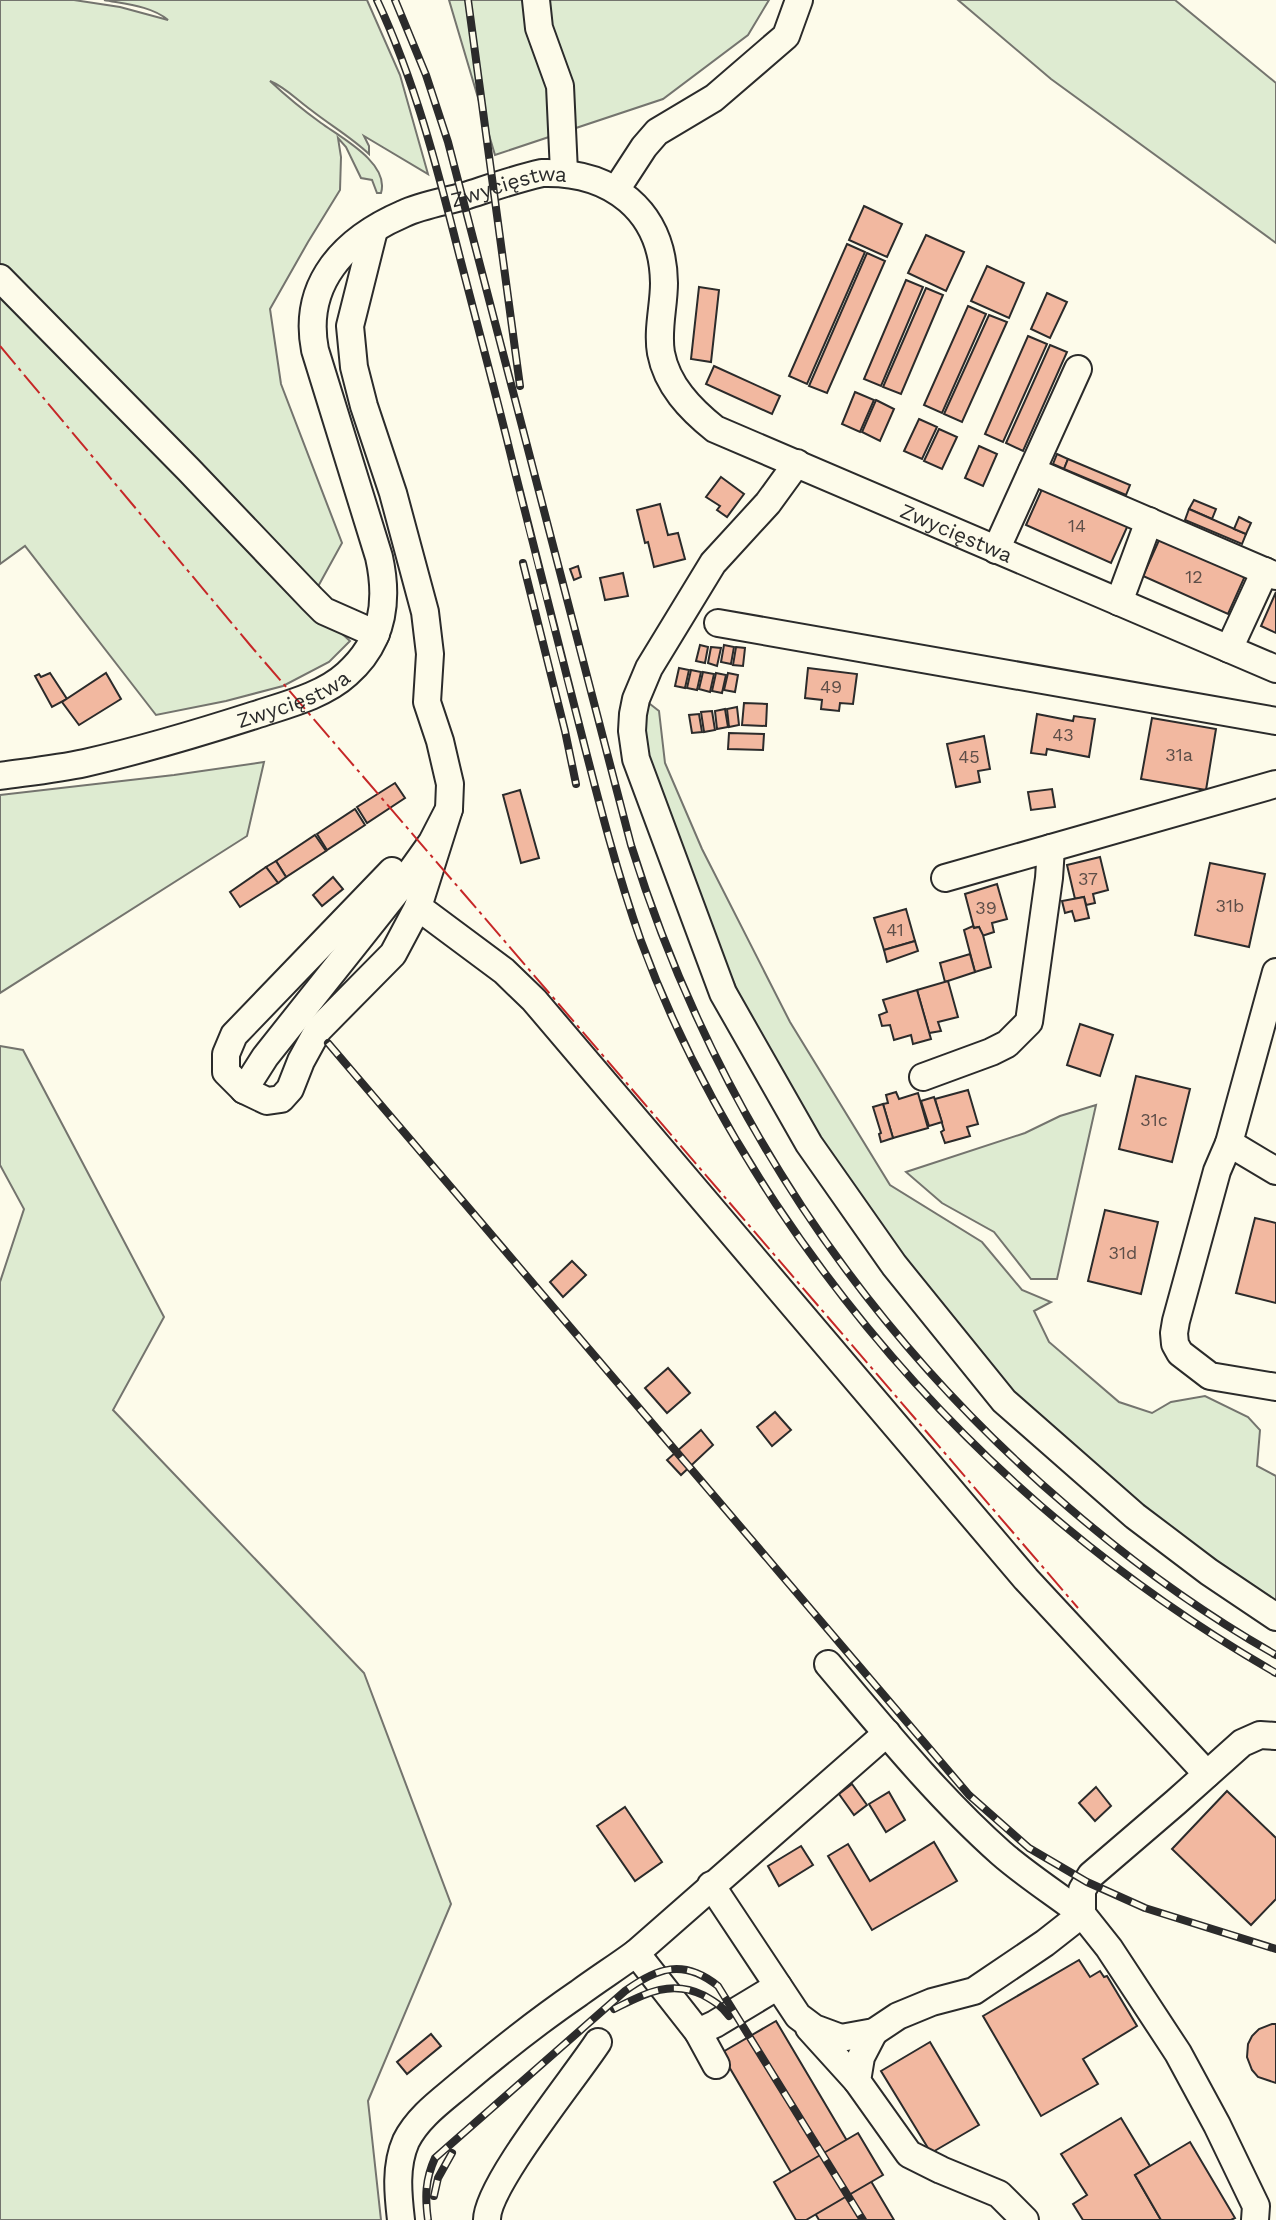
<svg xmlns="http://www.w3.org/2000/svg" width="1276" height="2220" viewBox="0 0 1276 2220" font-family="'Work Sans',sans-serif">
  <rect width="100%" height="100%" fill="#fdfbea"/>
  <!-- green -->
  <g fill="#deebd1" stroke="#74746e" stroke-width="2">
    <path d="M 0,0 L 74,0 L 120,7 L 168,20 C 152,6 125,4 104,0 L 367,0 L 400,75 L 428,174 L 364,136 L 369,146 L 369,154 C 351,137 330,125 311,110 C 297,100 285,87 270,81 C 286,96 303,110 321,123 C 340,137 390,163 381,193 L 377,193 L 372,180 L 361,178 L 346,147 L 338,138 L 341,157 L 340,190 L 308,242 L 270,309 L 281,384 L 342,543 L 315,592 L 0,272 Z"/>
    <path d="M 449,0 L 769,0 L 748,35 L 663,99 L 495,155 Z"/>
    <path d="M 958,0 L 1175,0 L 1276,83 L 1276,243 L 1051,79 Z"/>
    <path d="M 0,294 L 244,544 L 350,641 L 329,662 L 283,686 L 226,701 L 156,715 L 25,546 L 0,564 Z"/>
    <path d="M 650,704 L 659,711 L 665,763 L 702,849 L 790,1022 L 890,1185 L 982,1242 L 1022,1290 L 1051,1302 L 1034,1311 L 1049,1342 L 1119,1402 L 1152,1413 L 1171,1402 L 1205,1396 L 1248,1417 L 1260,1430 L 1257,1466 L 1276,1476 L 1276,1602 L 1165,1527 L 1006,1389 L 868,1213 L 810,1126 L 748,1015 L 640,769 L 642,717 Z"/>
    <path d="M 264,762 L 247,836 L 0,993 L 0,795 L 174,775 Z"/>
    <path d="M 0,1046 L 23,1050 L 164,1317 L 113,1410 L 364,1673 L 451,1904 L 368,2101 L 381,2220 L 0,2220 L 0,1282 L 24,1209 L 0,1165 Z"/>
    <path d="M 1096,1105 L 1057,1279 L 1031,1279 L 994,1232 L 942,1203 L 906,1172 L 1025,1133 L 1060,1116 Z"/>
  </g>
  <!-- building -->
  <g fill="#f2b8a0" stroke="#2b2b2b" stroke-width="2">
    <path d="M 864,206 L 902,224 L 887,257 L 849,240 Z"/>
    <path d="M 926,235 L 964,252 L 946,291 L 908,273 Z"/>
    <path d="M 847,244 L 865,252 L 807,384 L 789,376 Z"/>
    <path d="M 867,253 L 885,261 L 827,393 L 809,386 Z"/>
    <path d="M 987,266 L 1024,283 L 1009,318 L 971,301 Z"/>
    <path d="M 906,280 L 923,287 L 881,386 L 864,379 Z"/>
    <path d="M 699,287 L 719,290 L 711,362 L 691,359 Z"/>
    <path d="M 926,288 L 943,295 L 901,394 L 883,387 Z"/>
    <path d="M 1047,293 L 1067,302 L 1050,338 L 1031,329 Z"/>
    <path d="M 968,306 L 986,314 L 942,413 L 924,405 Z"/>
    <path d="M 989,315 L 1007,322 L 962,422 L 944,414 Z"/>
    <path d="M 1028,336 L 1047,344 L 1003,442 L 985,434 Z"/>
    <path d="M 1050,345 L 1067,352 L 1023,451 L 1006,443 Z"/>
    <path d="M 714,366 L 780,396 L 772,414 L 706,384 Z"/>
    <path d="M 855,392 L 874,400 L 860,432 L 842,424 Z"/>
    <path d="M 876,400 L 894,409 L 880,441 L 862,432 Z"/>
    <path d="M 919,419 L 937,427 L 922,459 L 904,451 Z"/>
    <path d="M 939,429 L 957,437 L 942,469 L 924,461 Z"/>
    <path d="M 979,446 L 997,454 L 983,486 L 965,478 Z"/>
    <path d="M 1057,454 L 1068,459 L 1064,469 L 1053,464 Z"/>
    <path d="M 1068,459 L 1130,485 L 1126,495 L 1064,469 Z"/>
    <path d="M 721,477 L 744,494 L 727,517 L 717,510 L 720,506 L 706,497 Z"/>
    <path d="M 1043,487 L 1128,525 L 1111,563 L 1026,525 Z"/>
    <path d="M 1194,500 L 1216,509 L 1212,519 L 1189,509 Z"/>
    <path d="M 660,504 L 668,535 L 678,533 L 685,559 L 654,567 L 648,542 L 645,543 L 637,510 Z"/>
    <path d="M 1189,509 L 1246,534 L 1242,544 L 1185,520 Z"/>
    <path d="M 1239,517 L 1251,523 L 1246,534 L 1234,529 Z"/>
    <path d="M 1160,538 L 1245,576 L 1228,614 L 1143,576 Z"/>
    <path d="M 578,566 L 581,577 L 574,580 L 570,569 Z"/>
    <path d="M 623,573 L 628,596 L 605,600 L 600,578 Z"/>
    <path d="M 1276,592 L 1276,633 L 1261,626 Z"/>
    <path d="M 700,645 L 708,647 L 705,663 L 696,661 Z"/>
    <path d="M 724,645 L 734,647 L 731,664 L 721,662 Z"/>
    <path d="M 711,647 L 721,648 L 717,666 L 708,663 Z"/>
    <path d="M 736,647 L 745,648 L 743,666 L 733,665 Z"/>
    <path d="M 679,668 L 689,670 L 685,688 L 675,686 Z"/>
    <path d="M 808,668 L 857,674 L 853,704 L 840,703 L 839,711 L 821,709 L 822,700 L 805,698 Z"/>
    <path d="M 691,670 L 701,672 L 697,690 L 687,688 Z"/>
    <path d="M 703,672 L 714,674 L 710,692 L 699,689 Z"/>
    <path d="M 50,673 L 67,699 L 52,707 L 35,676 L 39,674 L 41,677 Z"/>
    <path d="M 106,673 L 121,699 L 79,725 L 62,702 Z"/>
    <path d="M 716,673 L 726,675 L 722,693 L 712,691 Z"/>
    <path d="M 728,673 L 738,675 L 735,692 L 724,690 Z"/>
    <path d="M 744,703 L 767,704 L 766,726 L 742,725 Z"/>
    <path d="M 737,707 L 739,725 L 729,727 L 727,709 Z"/>
    <path d="M 725,709 L 728,727 L 717,729 L 715,711 Z"/>
    <path d="M 712,711 L 715,730 L 704,732 L 701,712 Z"/>
    <path d="M 699,714 L 702,732 L 692,733 L 689,715 Z"/>
    <path d="M 1037,714 L 1073,721 L 1074,716 L 1095,719 L 1089,757 L 1047,749 L 1046,755 L 1031,753 Z"/>
    <path d="M 1152,718 L 1216,729 L 1206,790 L 1141,779 Z"/>
    <path d="M 729,733 L 764,734 L 763,750 L 728,749 Z"/>
    <path d="M 984,736 L 990,769 L 978,771 L 980,782 L 956,787 L 947,744 Z"/>
    <path d="M 395,783 L 405,798 L 367,823 L 357,807 Z"/>
    <path d="M 1052,789 L 1055,807 L 1031,810 L 1028,792 Z"/>
    <path d="M 520,790 L 539,858 L 521,863 L 503,795 Z"/>
    <path d="M 355,809 L 365,825 L 327,850 L 317,834 Z"/>
    <path d="M 315,835 L 326,851 L 286,877 L 276,861 Z"/>
    <path d="M 1100,857 L 1108,890 L 1093,894 L 1095,903 L 1086,905 L 1084,897 L 1075,899 L 1067,865 Z"/>
    <path d="M 276,861 L 286,877 L 278,883 L 266,867 Z"/>
    <path d="M 1210,863 L 1265,874 L 1249,947 L 1195,935 Z"/>
    <path d="M 266,867 L 278,883 L 240,907 L 230,892 Z"/>
    <path d="M 333,877 L 343,889 L 322,906 L 313,895 Z"/>
    <path d="M 997,884 L 1007,919 L 992,923 L 994,932 L 982,936 L 979,927 L 974,928 L 965,894 Z"/>
    <path d="M 1084,897 L 1089,918 L 1075,921 L 1072,911 L 1065,913 L 1062,901 Z"/>
    <path d="M 906,909 L 915,941 L 884,950 L 874,918 Z"/>
    <path d="M 973,926 L 974,928 L 979,927 L 983,935 L 991,967 L 975,972 L 964,930 Z"/>
    <path d="M 915,941 L 918,951 L 887,962 L 884,950 Z"/>
    <path d="M 970,954 L 975,972 L 945,982 L 940,963 Z"/>
    <path d="M 948,981 L 958,1017 L 938,1022 L 941,1031 L 929,1033 L 917,990 Z"/>
    <path d="M 917,990 L 931,1039 L 913,1044 L 911,1035 L 894,1040 L 890,1025 L 882,1026 L 879,1015 L 887,1012 L 883,1000 Z"/>
    <path d="M 1080,1024 L 1113,1035 L 1100,1076 L 1067,1065 Z"/>
    <path d="M 1136,1076 L 1190,1089 L 1172,1162 L 1119,1149 Z"/>
    <path d="M 968,1090 L 978,1124 L 967,1127 L 970,1136 L 945,1143 L 941,1132 L 944,1130 L 935,1099 Z"/>
    <path d="M 896,1092 L 899,1099 L 918,1093 L 928,1128 L 893,1138 L 883,1104 L 888,1103 L 886,1095 Z"/>
    <path d="M 934,1097 L 942,1122 L 929,1126 L 921,1101 Z"/>
    <path d="M 883,1104 L 893,1138 L 881,1142 L 879,1134 L 881,1133 L 873,1107 Z"/>
    <path d="M 1105,1210 L 1158,1222 L 1141,1294 L 1088,1281 Z"/>
    <path d="M 1255,1218 L 1276,1223 L 1276,1303 L 1236,1293 Z"/>
    <path d="M 572,1261 L 586,1275 L 563,1297 L 550,1282 Z"/>
    <path d="M 668,1368 L 690,1393 L 667,1413 L 645,1388 Z"/>
    <path d="M 775,1412 L 791,1430 L 772,1446 L 757,1427 Z"/>
    <path d="M 701,1430 L 713,1445 L 681,1475 L 667,1460 Z"/>
    <path d="M 852,1784 L 867,1805 L 854,1815 L 839,1794 Z"/>
    <path d="M 1096,1787 L 1111,1806 L 1095,1821 L 1079,1803 Z"/>
    <path d="M 1227,1791 L 1276,1838 L 1276,1899 L 1251,1925 L 1172,1849 Z"/>
    <path d="M 889,1792 L 905,1820 L 886,1832 L 869,1804 Z"/>
    <path d="M 625,1807 L 662,1862 L 635,1881 L 597,1826 Z"/>
    <path d="M 934,1842 L 957,1881 L 872,1930 L 828,1856 L 848,1844 L 870,1881 Z"/>
    <path d="M 801,1846 L 813,1865 L 779,1886 L 768,1866 Z"/>
    <path d="M 1079,1960 L 1090,1977 L 1100,1971 L 1104,1977 L 1107,1976 L 1137,2026 L 1083,2059 L 1098,2084 L 1041,2116 L 983,2016 Z"/>
    <path d="M 776,2021 L 894,2220 L 819,2220 L 721,2053 Z"/>
    <path d="M 1272,2024 L 1276,2024 L 1276,2083 L 1258,2077 L 1252,2070 L 1247,2057 L 1248,2044 L 1252,2036 L 1259,2029 Z"/>
    <path d="M 431,2034 L 441,2046 L 407,2074 L 397,2062 Z"/>
    <path d="M 930,2042 L 979,2125 L 931,2153 L 881,2071 Z"/>
    <path d="M 1121,2118 L 1150,2166 L 1135,2175 L 1161,2220 L 1083,2220 L 1073,2204 L 1087,2195 L 1061,2154 Z"/>
    <path d="M 858,2133 L 883,2175 L 806,2220 L 796,2220 L 774,2182 Z"/>
    <path d="M 1190,2142 L 1235,2218 L 1231,2220 L 1161,2220 L 1135,2175 Z"/>
  </g>
  <g fill="none" stroke-linecap="round" stroke-linejoin="round">
    <!-- minor casing -->
    <g stroke="#2b2b2b" stroke-width="30">
      <g id="minor">
        <path d="M 536,0 L 539,28 L 560,86 L 564,172"/>
        <path d="M 616,190 L 644,147 L 657,132 L 714,98 L 786,36 L 799,0"/>
        <path d="M 0,278 L 189,470 L 312,599 L 324,611 L 376,634"/>
        <path d="M 797,463 L 768,503 L 713,563 L 649,668 L 636,699 L 633,714 L 632,731 L 636,759 L 723,993 L 809,1144 L 894,1265 L 1004,1401 L 1135,1516 L 1209,1572 L 1276,1617"/>
        <path d="M 1032,471 L 1276,576"/>
        <path d="M 996,550 L 1078,369"/>
        <path d="M 1119,602 L 1149,521"/>
        <path d="M 718,623 L 1276,721"/>
        <path d="M 1229,649 L 1265,571"/>
        <path id="s1" d="M 0,776 C 28,772 57,769 85,763 C 142,750 199,733 255,715 C 285,705 323,696 347,674 C 383,642 389,602 379,557 L 315,350 C 302,283 345,239 403,214 C 422,205 444,202 465,196 C 490,188 515,179 542,173 C 611,171 663,210 664,283 C 664,306 657,330 661,353 C 667,385 690,409 715,429 L 1276,669"/>
        <path d="M 449,809 L 418,907 L 504,971 L 534,1000 L 1026,1579 L 1207,1774"/>
        <path d="M 1051,848 L 1276,784"/>
        <path d="M 392,871 L 234,1035 L 226,1054 L 226,1072 L 244,1090 L 267,1101 L 281,1099 L 290,1089 L 301,1061 L 318,1030 L 393,954 L 418,907"/>
        <path d="M 1276,972 L 1229,1143 L 1276,1171"/>
        <path d="M 923,1077 L 991,1052 L 1007,1044 L 1029,1022 L 1049,878 L 1051,848 L 945,878"/>
        <path d="M 244,1090 L 265,1057 L 397,891 L 432,842 L 449,809 L 450,784 L 440,741 L 427,702 L 430,654 L 425,612 L 393,493 L 364,406 L 354,367 L 350,326 L 374,230"/>
        <path d="M 1229,1143 L 1217,1171 L 1176,1321 L 1174,1333 L 1175,1344 L 1180,1353 L 1210,1376 L 1276,1387"/>
        <path d="M 711,1885 L 798,2016 L 814,2028 L 841,2038 L 874,2032 L 898,2016 L 932,2002 L 974,1991 L 1045,1943 L 1082,1914 C 1056,1894 1026,1875 1001,1853 C 938,1797 883,1729 828,1664"/>
        <path d="M 636,1953 L 698,2032 L 716,2065"/>
        <path d="M 809,2028 L 857,2081"/>
        <path d="M 698,2032 L 715,2024 L 778,1986"/>
        <path d="M 874,2032 L 861,2057 L 857,2081 L 909,2154 L 941,2170 L 999,2194 L 1025,2220"/>
        <path d="M 401,2220 C 398,2194 395,2166 406,2141 C 418,2117 441,2101 461,2084 C 499,2052 538,2021 579,1993 C 598,1979 617,1967 636,1953 L 887,1733"/>
        <path d="M 487,2220 C 486,2186 576,2076 598,2042"/>
        <path d="M 1255,2220 L 1256,2206 L 1217,2125 L 1178,2053 L 1109,1948 L 1082,1914 L 1082,1890 L 1091,1875 L 1176,1802 L 1242,1743 L 1260,1735 L 1276,1736"/>
      </g>
    </g>
    <!-- minor -->
    <use href="#minor" stroke="#fdfbea" stroke-width="26"/>
    <!-- rail casing -->
    <g stroke="#2b2b2b" stroke-width="8">
      <g id="rail">
        <path d="M 377,0 C 415,81 437,167 459,254 C 477,324 496,394 513,464 C 535,554 558,643 581,732 C 599,803 617,873 641,941 C 675,1034 722,1122 776,1204 C 906,1399 1073,1556 1276,1673"/>
        <path d="M 395,0 L 426,75 L 448,142 L 631,845 C 712,1105 861,1330 1068,1507 C 1132,1562 1202,1613 1276,1655"/>
        <path d="M 468,0 L 520,386"/>
        <path d="M 523,563 L 565,731 L 576,784"/>
        <path d="M 328,1043 L 969,1795 L 1029,1848 L 1087,1882 L 1145,1908 L 1276,1949"/>
        <path d="M 614,2009 C 644,1994 670,1979 703,1995 C 714,2001 722,2006 729,2016"/>
        <path d="M 434,2196 L 438,2178 L 452,2153"/>
        <path d="M 428,2220 C 425,2197 425,2180 435,2158 L 625,1991 C 657,1968 683,1958 718,1986 L 863,2220"/>
      </g>
    </g>
    <!-- rail -->
    <use href="#rail" stroke="#fdfbea" stroke-width="5" stroke-dasharray="16" stroke-linecap="butt"/>
    <!-- power -->
    <path stroke="#c62828" stroke-width="2" stroke-dasharray="24 5 3.5 5" stroke-linecap="butt" d="M 0,346 L 250,645 L 1078,1608"/>
  </g>
  <g text-anchor="middle" dominant-baseline="central" stroke-width="5" stroke-linejoin="round" paint-order="stroke">
    <!-- number labels -->
    <g font-size="18" fill="#5d4e48">
      <text x="1077" y="525">14</text>
      <text x="1194" y="576">12</text>
      <text x="831" y="686">49</text>
      <text x="1063" y="734">43</text>
      <text x="1179" y="754">31a</text>
      <text x="969" y="756">45</text>
      <text x="1088" y="878">37</text>
      <text x="1230" y="905">31b</text>
      <text x="986" y="907">39</text>
      <text x="895" y="929">41</text>
      <text x="1154" y="1119">31c</text>
      <text x="1123" y="1252">31d</text>
    </g>
    <!-- street labels -->
    <g font-size="21" fill="#2b2b2b" stroke="#fdfbea">
      <text stroke="none"><textPath href="#s1" startOffset="996">Zwycięstwa</textPath></text>
      <text stroke="none"><textPath href="#s1" startOffset="1645">Zwycięstwa</textPath></text>
      <text stroke="none"><textPath href="#s1" startOffset="304">Zwycięstwa</textPath></text>
    </g>
  </g>
</svg>
